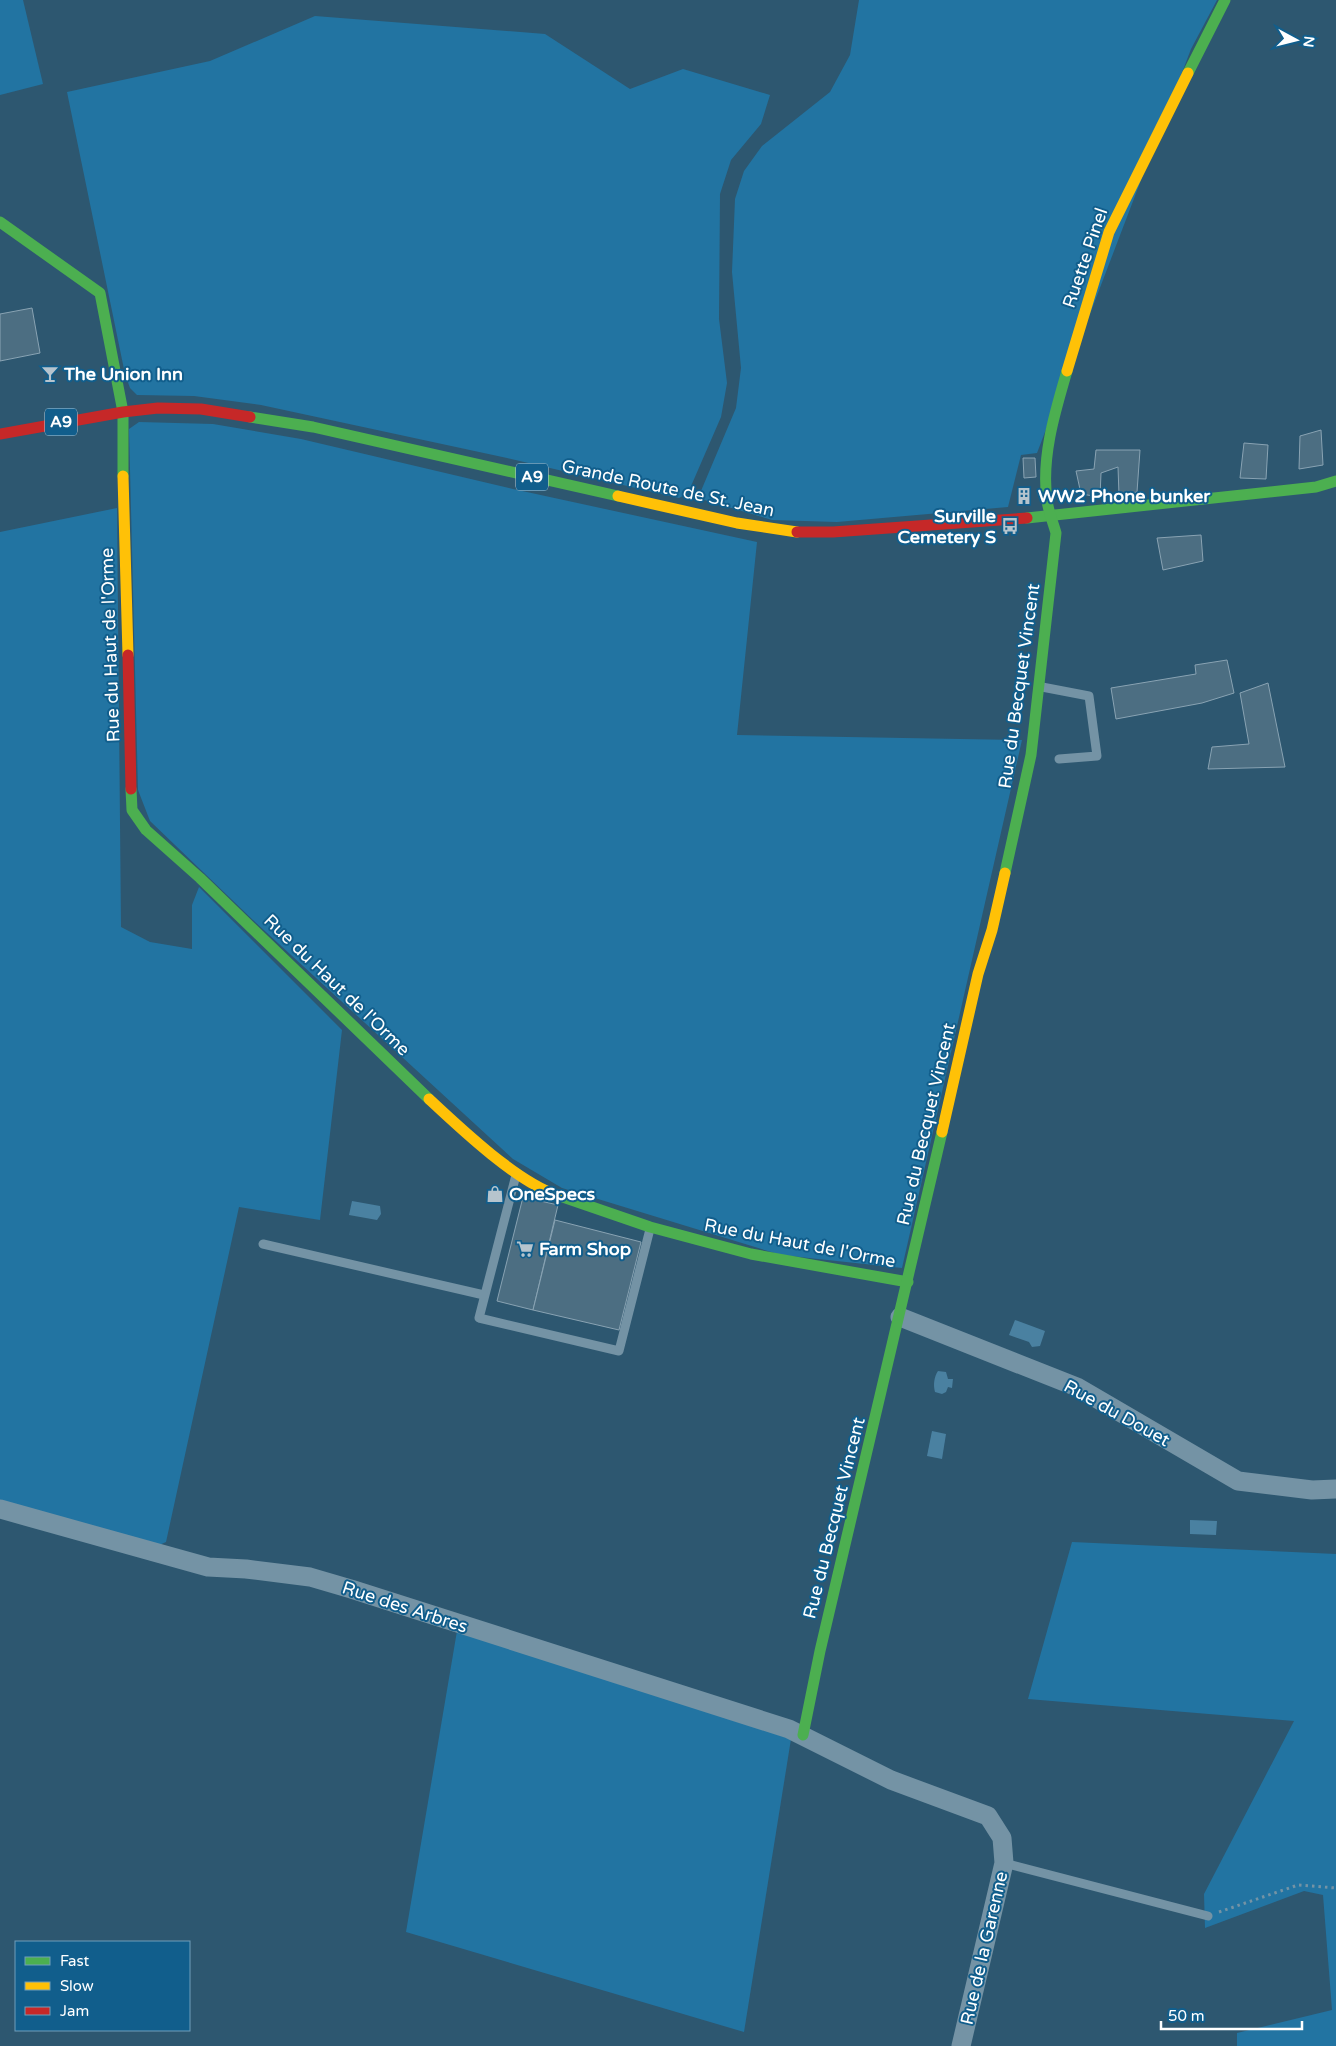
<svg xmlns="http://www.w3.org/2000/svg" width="1336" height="2046" viewBox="0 0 1336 2046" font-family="'Varela Round',sans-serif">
  <rect width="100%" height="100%" fill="#2d5770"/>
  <!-- green -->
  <g fill="#2274a2">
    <path d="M 0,0 L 23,0 L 43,84 L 0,95 Z"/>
    <path d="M 859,0 L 1217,0 L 1191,49 L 1037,453 L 1021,455 L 1008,507 L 837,522 L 772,520 L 698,498 L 736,408 L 741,368 L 732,272 L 735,199 L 744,171 L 762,146 L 830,92 L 850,55 Z"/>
    <path d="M 315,16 L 545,34 L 630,89 L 683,69 L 770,95 L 761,124 L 731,160 L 720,194 L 719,319 L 727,383 L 721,417 L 688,493 L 679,498 L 507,458 L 261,405 L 194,396 L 137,395 L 130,388 L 125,374 L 67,92 L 210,61 Z"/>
    <path d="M 139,422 L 213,424 L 301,439 L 513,489 L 757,542 L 737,735 L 1022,740 L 902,1268 L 781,1255 L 562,1188 L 513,1159 L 253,920 L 150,821 L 138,790 L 129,429 Z"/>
    <path d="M 117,508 L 121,927 L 150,942 L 192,949 L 192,905 L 199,887 L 342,1030 L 320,1220 L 239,1207 L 166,1542 L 157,1546 L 0,1502 L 0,532 Z"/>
    <path d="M 1072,1542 L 1336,1554 L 1336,2046 L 1237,2046 L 1237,2033 L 1332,2010 L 1323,1895 L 1304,1891 L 1205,1928 L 1204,1894 L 1294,1721 L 1028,1699 Z"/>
    <path d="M 457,1631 L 791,1739 L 744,2032 L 406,1932 Z"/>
  </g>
  <!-- water -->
  <g fill="#4a81a1">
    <path d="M 352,1201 L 380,1206 L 381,1214 L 377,1220 L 349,1215 Z"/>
    <path d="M 1015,1320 L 1045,1331 L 1040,1346 L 1032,1347 L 1029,1342 L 1009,1335 Z"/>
    <path d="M 938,1371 L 946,1372 L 948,1379 L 953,1379 L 952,1388 L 948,1387 L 946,1392 L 942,1394 L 935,1392 C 933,1385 934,1377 938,1371 Z"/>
    <path d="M 932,1431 L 946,1434 L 942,1459 L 927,1456 Z"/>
    <path d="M 1190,1520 L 1217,1521 L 1216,1535 L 1190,1534 Z"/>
  </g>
  <!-- building -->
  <g fill="#4c6e82" stroke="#89a3b3">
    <path d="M 32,308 L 40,353 L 0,361 L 0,314 Z"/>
    <path d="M 1321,430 L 1323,465 L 1299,469 L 1300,436 Z"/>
    <path d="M 1244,443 L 1268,445 L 1266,479 L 1240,478 Z"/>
    <path d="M 1096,450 L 1140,450 L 1137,492 L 1119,495 L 1118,467 L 1101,473 L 1100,497 L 1081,494 L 1076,471 L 1094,469 Z"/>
    <path d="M 1023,458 L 1035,458 L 1036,477 L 1024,478 Z"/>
    <path d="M 1019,491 L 1027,491 L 1029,501 L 1020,502 Z"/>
    <path d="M 1201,535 L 1203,561 L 1163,570 L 1157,538 Z"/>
    <path d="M 1227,660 L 1234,693 L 1202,703 L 1116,719 L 1111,688 L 1196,674 L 1195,665 Z"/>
    <path d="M 1268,683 L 1285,767 L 1208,769 L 1212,747 L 1249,744 L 1240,693 Z"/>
    <path d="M 523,1197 L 558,1205 L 533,1310 L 497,1301 Z"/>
    <path d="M 555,1220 L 641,1242 L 619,1330 L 533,1310 Z"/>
  </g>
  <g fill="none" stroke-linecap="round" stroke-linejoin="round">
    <!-- path -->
    <path stroke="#7493a5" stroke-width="3" stroke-dasharray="2.5 4" stroke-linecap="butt" d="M 1219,1912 L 1298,1885 L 1336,1888"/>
    <!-- lane -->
    <g stroke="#7493a5" stroke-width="9">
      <path d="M 1042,687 L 1089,696 L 1097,756 L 1059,759"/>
      <path d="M 516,1175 L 479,1318 L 619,1351 L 650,1229"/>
      <path d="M 263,1244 L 484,1295"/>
      <path d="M 1004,1863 L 1208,1916"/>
    </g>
    <!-- street -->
    <g stroke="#7493a5" stroke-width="19">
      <path d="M 900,1317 L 1077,1387 L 1238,1481 L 1312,1490 L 1336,1489"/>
      <path d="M 0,1509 L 208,1567 L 246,1569 L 310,1577 L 351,1589 L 789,1729 L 891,1780 L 988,1816 L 1002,1838 L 1004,1863 L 961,2046"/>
    </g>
    <!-- fast -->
    <g stroke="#4caf50" stroke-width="11">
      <path d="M 1188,73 L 1225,0"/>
      <path d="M 0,222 L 100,293 L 123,412 L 123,476"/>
      <path d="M 250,417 L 313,427 L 618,496"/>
      <path d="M 1027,518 L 1316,487 L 1336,481"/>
      <path d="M 131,789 L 132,810 L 146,830 L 200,878 L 429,1099"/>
      <path d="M 1005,873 L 1031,755 L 1056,533 C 1053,522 1048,511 1047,500 C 1041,457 1055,412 1067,371"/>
      <path d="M 557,1195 L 650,1227 L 751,1254 L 908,1282"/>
      <path d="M 803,1735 L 820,1651 L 942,1132"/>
    </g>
    <!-- slow -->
    <g stroke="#ffc107" stroke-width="11">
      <path d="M 1067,371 L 1109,232 L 1188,73"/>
      <path d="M 123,476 L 128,655"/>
      <path d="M 618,496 L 737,523 L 797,532"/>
      <path d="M 429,1099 C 460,1128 517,1182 557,1195"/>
      <path d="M 942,1132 L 978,974 L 992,930 L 1005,873"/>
    </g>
    <!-- jam -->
    <g stroke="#c62828" stroke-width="11">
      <path d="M 0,434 L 123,412 L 158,408 L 201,409 L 250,417"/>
      <path d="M 797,532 L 833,532 L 1027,518"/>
      <path d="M 128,655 L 131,789"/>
    </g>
  </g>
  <!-- icons -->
  <defs>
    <g id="bar-bare" transform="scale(1.35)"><path d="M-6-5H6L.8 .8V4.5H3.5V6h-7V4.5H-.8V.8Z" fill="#b6c4cd" stroke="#115e8c" stroke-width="2.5" paint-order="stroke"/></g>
    <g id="building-bare" transform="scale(1.35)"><path d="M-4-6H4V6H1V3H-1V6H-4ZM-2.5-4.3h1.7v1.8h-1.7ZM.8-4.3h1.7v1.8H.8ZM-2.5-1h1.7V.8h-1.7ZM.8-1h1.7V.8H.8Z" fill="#b6c4cd" stroke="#115e8c" stroke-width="2.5" paint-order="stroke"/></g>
    <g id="bus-bare" transform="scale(1.35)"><path d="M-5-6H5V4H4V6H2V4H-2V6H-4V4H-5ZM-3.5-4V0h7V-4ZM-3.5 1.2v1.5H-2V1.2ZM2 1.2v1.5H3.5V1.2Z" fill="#b6c4cd" stroke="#115e8c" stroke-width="2.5" paint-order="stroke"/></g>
    <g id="shop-bare" transform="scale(1.35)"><path d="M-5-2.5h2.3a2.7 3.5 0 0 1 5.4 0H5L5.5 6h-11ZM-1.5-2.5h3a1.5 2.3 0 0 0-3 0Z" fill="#b6c4cd" stroke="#115e8c" stroke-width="2.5" paint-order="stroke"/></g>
    <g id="supermarket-bare" transform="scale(1.35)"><path d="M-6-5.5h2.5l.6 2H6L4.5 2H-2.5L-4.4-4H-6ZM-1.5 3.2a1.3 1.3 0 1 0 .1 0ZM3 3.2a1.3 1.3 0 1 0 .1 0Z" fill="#b6c4cd" stroke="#115e8c" stroke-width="2.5" paint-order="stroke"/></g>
  </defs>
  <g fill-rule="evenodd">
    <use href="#bar-bare" x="50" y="374"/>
    <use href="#building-bare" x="1024" y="496"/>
    <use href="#bus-bare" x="1010" y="526"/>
    <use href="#shop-bare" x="495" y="1194"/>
    <use href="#supermarket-bare" x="525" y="1249"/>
  </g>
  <g text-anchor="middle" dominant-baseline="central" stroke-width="4" stroke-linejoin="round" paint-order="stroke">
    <!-- shield labels -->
    <g fill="#115e8c" stroke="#b8cfdc" stroke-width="1">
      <rect x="45" y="408.5" width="32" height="27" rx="4"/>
      <rect x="516" y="463.5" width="32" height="27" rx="4"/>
    </g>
    <g font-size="16" font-weight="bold" fill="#fff">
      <text x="61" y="422">A9</text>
      <text x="532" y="477">A9</text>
    </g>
    <!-- street labels -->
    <g font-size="18" fill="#fff" stroke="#115e8c">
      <text transform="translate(1085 258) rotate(-71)">Ruette Pinel</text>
      <text transform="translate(668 488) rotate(12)">Grande Route de St. Jean</text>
      <text transform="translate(110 645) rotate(-92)">Rue du Haut de l'Orme</text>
      <text transform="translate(1019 686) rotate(-82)">Rue du Becquet Vincent</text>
      <text transform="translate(337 985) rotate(44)">Rue du Haut de l'Orme</text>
      <text transform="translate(926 1124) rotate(-77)">Rue du Becquet Vincent</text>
      <text transform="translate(800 1243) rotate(11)">Rue du Haut de l'Orme</text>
      <text transform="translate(1117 1413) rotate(29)">Rue du Douet</text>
      <text transform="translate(834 1518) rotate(-76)">Rue du Becquet Vincent</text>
      <text transform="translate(405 1607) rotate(18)">Rue des Arbres</text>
      <text transform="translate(984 1948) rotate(-77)">Rue de la Garenne</text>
    </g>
    <!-- poi labels -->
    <g font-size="18" font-weight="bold" fill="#fff" stroke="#115e8c" text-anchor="start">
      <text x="64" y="374">The Union Inn</text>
      <text x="1038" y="496">WW2 Phone bunker</text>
      <text x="996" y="516" text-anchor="end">Surville<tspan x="996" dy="21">Cemetery S</tspan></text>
      <text x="509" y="1194">OneSpecs</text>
      <text x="539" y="1249">Farm Shop</text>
    </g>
  </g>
  <!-- legend -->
  <rect x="15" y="1941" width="175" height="90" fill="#115e8c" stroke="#709eba"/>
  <rect x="25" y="1957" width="25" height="8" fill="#4caf50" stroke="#709eba"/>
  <text x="60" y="1966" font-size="15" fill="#ffffff">Fast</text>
  <rect x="25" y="1982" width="25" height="8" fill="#ffc107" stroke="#709eba"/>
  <text x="60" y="1991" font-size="15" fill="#ffffff">Slow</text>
  <rect x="25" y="2007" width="25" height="8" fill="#c62828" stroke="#709eba"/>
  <text x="60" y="2016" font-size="15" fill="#ffffff">Jam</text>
  <!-- north arrow -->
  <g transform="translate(1296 40) rotate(97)" stroke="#115e8c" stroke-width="4" paint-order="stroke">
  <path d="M0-4L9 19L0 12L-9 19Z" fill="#ffffff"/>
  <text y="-8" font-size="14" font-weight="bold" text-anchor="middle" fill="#ffffff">N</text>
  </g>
  <!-- scale -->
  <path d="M1161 2021v8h141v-8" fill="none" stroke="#ffffff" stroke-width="2.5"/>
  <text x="1168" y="2021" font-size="15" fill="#ffffff" stroke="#115e8c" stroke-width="4" paint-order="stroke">50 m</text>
</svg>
